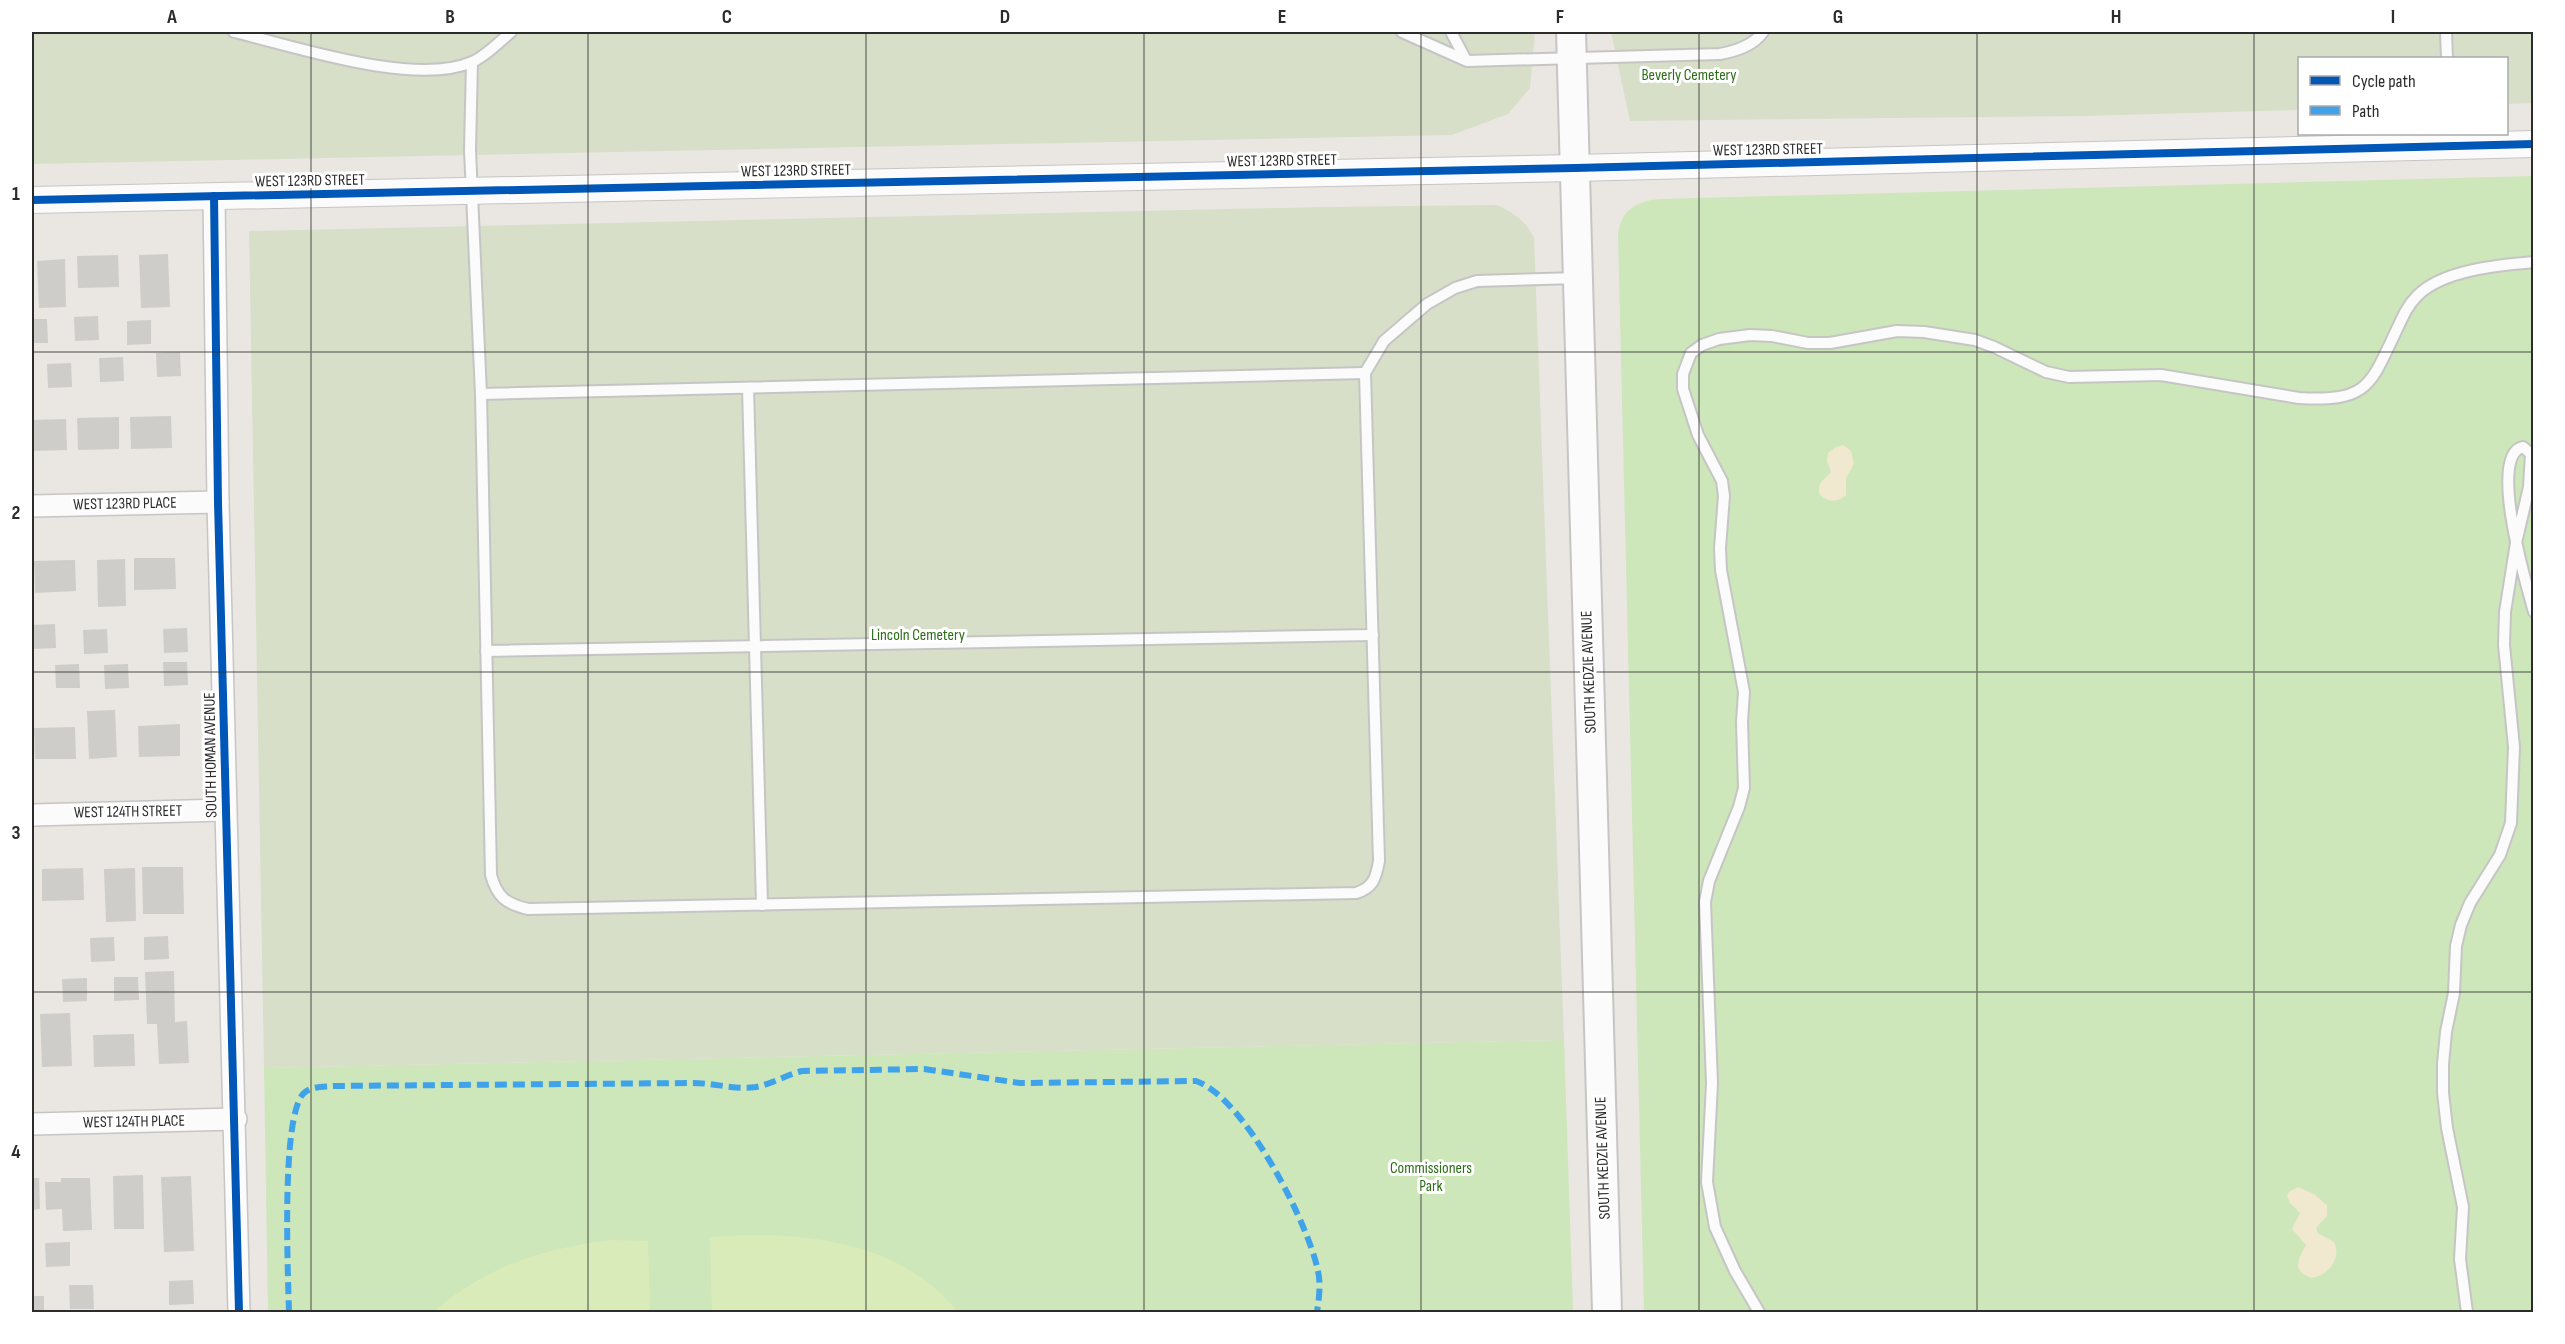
<svg xmlns="http://www.w3.org/2000/svg" width="2565" height="1344" viewBox="0 0 2565 1344" font-family="'Sofia Sans Condensed',sans-serif">
  <rect width="100%" height="100%" fill="#eae7e2"/>
  <!-- green -->
  <g fill="#cde6ba">
    <path d="M 2533,176 L 2533,1312 L 1644,1312 L 1618,233 C 1622,209 1637,201 1660,199 Z"/>
    <path d="M 1564,1040 L 1573,1312 L 268,1312 L 264,1068 Z"/>
  </g>
  <!-- sand -->
  <g fill="#f0e9d0">
    <path d="M 1843,445 L 1851,451 L 1854,464 L 1846,478 L 1846,495 C 1838,503 1828,502 1820,495 C 1816,483 1824,480 1831,472 L 1827,461 L 1828,453 L 1836,447 Z"/>
    <path d="M 2298,1187 L 2314,1194 L 2327,1205 L 2327,1216 L 2316,1228 L 2318,1233 L 2334,1242 C 2342,1258 2329,1275 2312,1278 C 2291,1271 2298,1259 2306,1245 L 2292,1229 L 2300,1213 L 2290,1203 L 2287,1196 L 2289,1192 Z"/>
  </g>
  <!-- cemetery -->
  <g fill="#d7dfc9">
    <path d="M 32,32 L 1535,32 L 1530,88 L 1508,114 L 1452,135 L 32,164 Z"/>
    <path d="M 1611,32 L 2533,32 L 2533,103 L 2507,104 L 2506,58 L 2300,58 L 2299,110 L 2085,116 L 1630,121 Z"/>
    <path d="M 1497,205 C 1514,213 1526,221 1534,238 L 1564,1040 L 264,1068 L 249,231 L 1322,207 Z"/>
  </g>
  <!-- pitch -->
  <g fill="#d9ebb8">
    <path d="M 744,1235 C 823,1234 905,1247 958,1312 L 712,1312 L 710,1237 Z"/>
    <path d="M 610,1240 L 648,1241 L 650,1312 L 433,1312 C 487,1266 541,1249 610,1240 Z"/>
  </g>
  <!-- building -->
  <g fill="#cfcdc9">
    <path d="M 168,254 L 170,307 L 141,308 L 139,255 Z"/>
    <path d="M 118,255 L 119,287 L 78,288 L 77,256 Z"/>
    <path d="M 65,259 L 66,307 L 39,308 L 37,261 Z"/>
    <path d="M 98,316 L 99,340 L 75,341 L 74,317 Z"/>
    <path d="M 32,319 L 47,319 L 48,343 L 32,343 Z"/>
    <path d="M 151,320 L 151,344 L 127,345 L 127,321 Z"/>
    <path d="M 180,352 L 181,376 L 157,377 L 156,353 Z"/>
    <path d="M 123,357 L 124,381 L 100,382 L 99,358 Z"/>
    <path d="M 71,363 L 72,387 L 48,388 L 47,364 Z"/>
    <path d="M 171,416 L 172,448 L 131,449 L 130,417 Z"/>
    <path d="M 119,417 L 119,449 L 78,450 L 77,418 Z"/>
    <path d="M 66,419 L 67,450 L 32,451 L 32,420 Z"/>
    <path d="M 134,558 L 175,558 L 176,589 L 134,590 Z"/>
    <path d="M 125,559 L 126,606 L 98,607 L 97,560 Z"/>
    <path d="M 75,560 L 76,591 L 35,593 L 34,561 Z"/>
    <path d="M 55,624 L 56,648 L 32,649 L 32,625 Z"/>
    <path d="M 187,628 L 188,652 L 164,653 L 163,629 Z"/>
    <path d="M 107,629 L 108,653 L 84,654 L 83,630 Z"/>
    <path d="M 163,662 L 187,662 L 188,685 L 164,686 Z"/>
    <path d="M 79,664 L 80,688 L 56,688 L 55,665 Z"/>
    <path d="M 128,664 L 129,688 L 105,689 L 104,665 Z"/>
    <path d="M 115,710 L 117,757 L 89,759 L 87,711 Z"/>
    <path d="M 180,724 L 180,756 L 139,757 L 138,726 Z"/>
    <path d="M 75,727 L 76,759 L 35,759 L 34,728 Z"/>
    <path d="M 142,867 L 183,867 L 184,914 L 143,914 Z"/>
    <path d="M 83,868 L 84,900 L 42,901 L 42,869 Z"/>
    <path d="M 135,868 L 136,921 L 106,922 L 104,869 Z"/>
    <path d="M 168,936 L 169,959 L 144,960 L 144,937 Z"/>
    <path d="M 114,937 L 115,961 L 91,962 L 90,938 Z"/>
    <path d="M 174,971 L 175,1022 L 187,1021 L 189,1063 L 159,1064 L 157,1024 L 147,1024 L 145,972 Z"/>
    <path d="M 114,977 L 138,977 L 139,1000 L 114,1001 Z"/>
    <path d="M 87,978 L 87,1001 L 63,1002 L 62,979 Z"/>
    <path d="M 70,1013 L 72,1066 L 42,1067 L 40,1014 Z"/>
    <path d="M 134,1034 L 135,1066 L 94,1067 L 93,1035 Z"/>
    <path d="M 143,1175 L 144,1229 L 114,1229 L 113,1176 Z"/>
    <path d="M 191,1176 L 194,1251 L 164,1252 L 161,1177 Z"/>
    <path d="M 32,1178 L 39,1178 L 40,1209 L 32,1210 Z"/>
    <path d="M 61,1178 L 90,1178 L 92,1230 L 63,1231 L 62,1209 L 46,1210 L 45,1182 L 61,1182 Z"/>
    <path d="M 70,1242 L 70,1266 L 46,1267 L 45,1243 Z"/>
    <path d="M 193,1280 L 194,1304 L 169,1305 L 169,1281 Z"/>
    <path d="M 69,1285 L 93,1285 L 94,1309 L 70,1309 Z"/>
    <rect x="32" y="1296" width="12" height="16"/>
  </g>
  <g fill="none" stroke-linecap="round" stroke-linejoin="round">
    <!-- service casing -->
    <g stroke="#c6c5c5" stroke-width="14">
      <g id="service">
        <path d="M 234,32 C 294,46 414,87 472,62 C 486,56 499,42 511,32"/>
        <path d="M 1402,32 L 1467,61 L 1720,54 C 1736,51 1753,46 1763,32"/>
        <path d="M 1451,32 L 1466,60"/>
        <path d="M 2446,32 L 2447,58"/>
        <path d="M 472,62 L 470,150 L 481,394 L 491,875 C 497,897 506,904 528,909 L 1356,893 C 1373,888 1376,878 1379,861 L 1365,373 L 1384,341 L 1427,304 L 1455,288 L 1477,281 L 1578,278"/>
        <path d="M 748,388 L 762,905"/>
        <path d="M 481,394 L 1365,373"/>
        <path d="M 486,651 L 1373,635"/>
        <path d="M 1759,1312 L 1735,1271 L 1715,1227 L 1707,1182 L 1712,1083 L 1705,902 L 1709,881 L 1739,807 L 1744,788 L 1742,722 L 1744,692 L 1721,570 L 1720,548 L 1724,496 L 1722,481 L 1698,435 L 1683,389 L 1683,374 L 1691,353 L 1702,345 L 1719,339 L 1750,335 L 1772,336 L 1808,343 L 1830,343 L 1897,331 L 1924,332 L 1975,340 L 1994,347 L 2046,372 L 2069,377 L 2161,375 L 2299,398 C 2370,402 2370,385 2398,327 C 2403,316 2408,305 2417,296 C 2442,270 2499,265 2534,262"/>
        <path d="M 2467,1312 L 2460,1259 L 2463,1207 L 2447,1128 L 2443,1093 L 2443,1064 L 2446,1032 L 2454,993 L 2456,946 L 2461,925 L 2470,903 L 2500,855 L 2511,823 L 2514,747 L 2504,645 L 2505,612 L 2516,543 L 2529,487 L 2531,454 L 2523,447 C 2487,454 2527,587 2534,612"/>
      </g>
    </g>
    <!-- minor casing -->
    <g stroke="#c6c5c5" stroke-width="24">
      <g id="minor">
        <path d="M 214,196 L 218,502 L 239,1312"/>
        <path d="M 32,506 L 218,502"/>
        <path d="M 32,815 L 225,810"/>
        <path d="M 32,1124 L 236,1119"/>
      </g>
    </g>
    <!-- tertiary casing -->
    <g stroke="#c6c5c5" stroke-width="28">
      <path id="tertiary" d="M 32,200 L 1575,168 L 2534,144"/>
    </g>
    <!-- secondary casing -->
    <g stroke="#c6c5c5" stroke-width="32">
      <path id="secondary" d="M 1571,32 L 1607,1312"/>
    </g>
    <!-- service -->
    <use href="#service" stroke="#fcfbfb" stroke-width="10"/>
    <!-- minor -->
    <use href="#minor" stroke="#fcfbfb" stroke-width="21"/>
    <!-- tertiary -->
    <use href="#tertiary" stroke="#fcfbfb" stroke-width="26"/>
    <!-- secondary -->
    <use href="#secondary" stroke="#fcfbfb" stroke-width="28"/>
    <!-- quiet -->
    <path stroke="#3ea3eb" stroke-width="6" stroke-dasharray="12 6" stroke-linecap="butt" d="M 289,1312 C 288,1274 281,1119 303,1094 C 310,1086 323,1087 333,1086 L 693,1083 C 714,1083 735,1090 756,1087 C 772,1084 786,1075 802,1071 L 924,1069 L 1020,1083 L 1196,1081 C 1244,1097 1308,1222 1318,1271 C 1321,1285 1319,1298 1317,1312"/>
    <!-- cycleway casing -->
    <g stroke="#fff" stroke-width="11">
      <g id="cycleway">
        <path d="M 214,196 L 218,502 L 239,1312"/>
        <path d="M 32,200 L 1575,168 L 2534,144"/>
      </g>
    </g>
    <!-- cycleway -->
    <use href="#cycleway" stroke="#0057b8" stroke-width="8"/>
  </g>
  <!-- grid -->
  <path fill="none" stroke="#2c2c2c" stroke-width="1.5" stroke-opacity="0.55" d="M 311,32 L 311,1312M 588,32 L 588,1312M 866,32 L 866,1312M 1144,32 L 1144,1312M 1421,32 L 1421,1312M 1699,32 L 1699,1312M 1977,32 L 1977,1312M 2254,32 L 2254,1312M 32,352 L 2534,352M 32,672 L 2534,672M 32,992 L 2534,992"/>
  <g text-anchor="middle" dominant-baseline="central" stroke-width="6" stroke-linejoin="round" paint-order="stroke">
    <!-- park labels -->
    <g font-size="16" fill="#2d6d18" stroke="#fff">
      <text x="1689" y="75">Beverly Cemetery</text>
      <text x="918" y="635">Lincoln Cemetery</text>
      <text x="1431" y="1168">Commissioners<tspan x="1431" dy="18">Park</tspan></text>
    </g>
    <!-- street labels -->
    <g font-size="16" fill="#2c2c2c" stroke="#fff">
      <text transform="translate(1768 150) rotate(-1)">WEST 123RD STREET</text>
      <text transform="translate(1282 161) rotate(-1)">WEST 123RD STREET</text>
      <text transform="translate(796 171) rotate(-1)">WEST 123RD STREET</text>
      <text transform="translate(310 181) rotate(-1)">WEST 123RD STREET</text>
      <text transform="translate(125 504) rotate(-1)">WEST 123RD PLACE</text>
      <text transform="translate(1589 672) rotate(-92)">SOUTH KEDZIE AVENUE</text>
      <text transform="translate(211 755) rotate(-91)">SOUTH HOMAN AVENUE</text>
      <text transform="translate(128 812) rotate(-1)">WEST 124TH STREET</text>
      <text transform="translate(134 1122) rotate(-1)">WEST 124TH PLACE</text>
      <text transform="translate(1603 1158) rotate(-92)">SOUTH KEDZIE AVENUE</text>
    </g>
  </g>
  <!-- border -->
  <rect width="2565" height="1344" fill="none" stroke="#ffffff" stroke-width="66"/>
  <!-- legend -->
  <rect x="2298" y="57" width="210" height="78" fill="#ffffff" stroke="#ababab" stroke-width="1.5"/>
  <rect x="2310" y="76" width="30" height="9" fill="#0057b8" stroke="#ababab" stroke-width="1.5"/>
  <text x="2352" y="87" font-size="18" fill="#2c2c2c">Cycle path</text>
  <rect x="2310" y="106" width="30" height="9" fill="#3ea3eb" stroke="#ababab" stroke-width="1.5"/>
  <text x="2352" y="117" font-size="18" fill="#2c2c2c">Path</text>
  <rect x="33" y="33" width="2499" height="1278" fill="none" stroke="#2c2c2c" stroke-width="2"/>
  <g font-size="20" text-anchor="middle" font-weight="bold" fill="#2c2c2c">
    <text x="172" y="23">A</text>
    <text x="450" y="23">B</text>
    <text x="727" y="23">C</text>
    <text x="1005" y="23">D</text>
    <text x="1282" y="23">E</text>
    <text x="1560" y="23">F</text>
    <text x="1838" y="23">G</text>
    <text x="2116" y="23">H</text>
    <text x="2393" y="23">I</text>
    <text x="16" y="200">1</text>
    <text x="16" y="519">2</text>
    <text x="16" y="839">3</text>
    <text x="16" y="1158">4</text>
  </g>
</svg>
